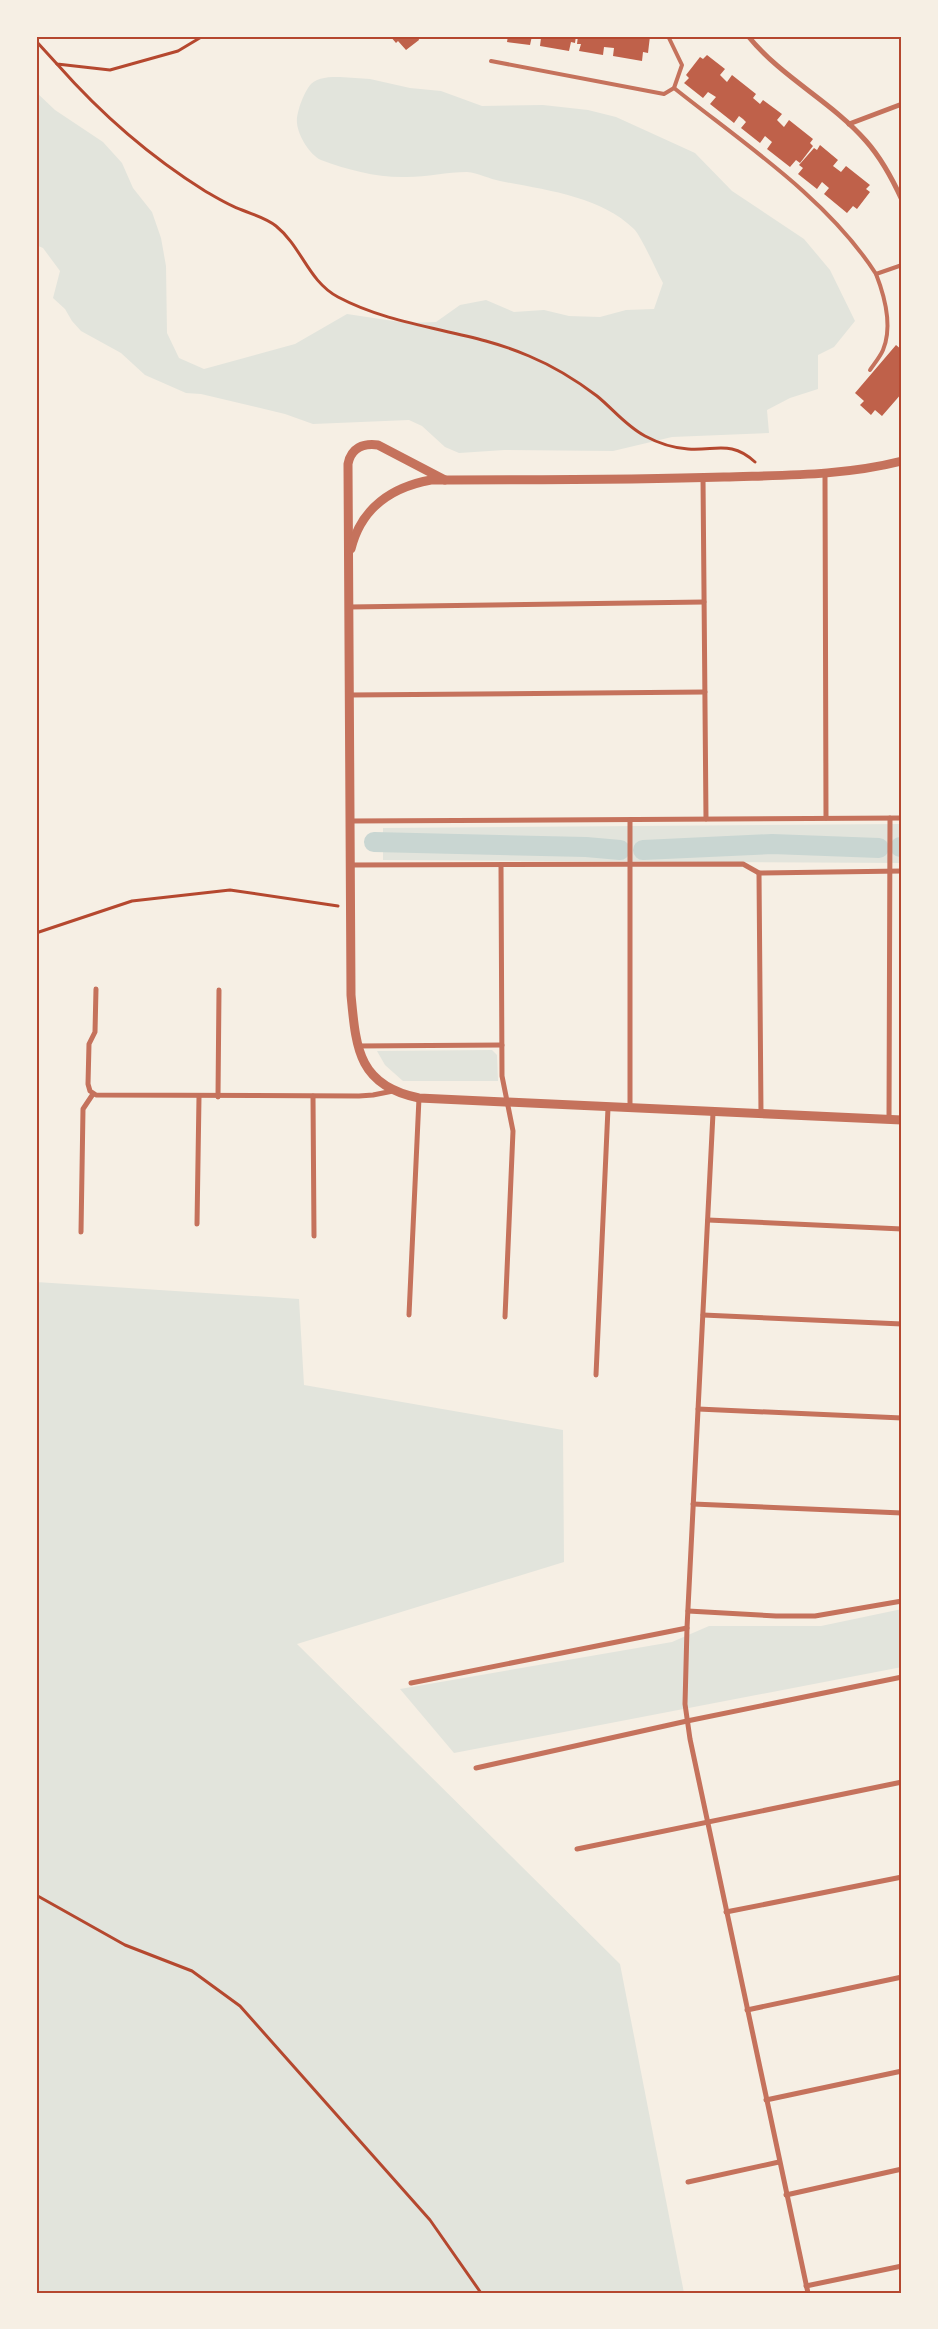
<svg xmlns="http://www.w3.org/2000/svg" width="938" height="2329" viewBox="0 0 938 2329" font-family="Ubuntu,sans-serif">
  <rect width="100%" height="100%" fill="#f6efe4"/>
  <!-- green -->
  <g fill="#e2e4dc">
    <path d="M 340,77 L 370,79 L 410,88 L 441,91 L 482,106 L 543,105 L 588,110 L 616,117 L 695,153 L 732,191 L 804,239 L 830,270 L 855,321 L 834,347 L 818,355 L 818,389 L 790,398 L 767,410 L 769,433 L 672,437 L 613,451 L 504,450 L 459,453 L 445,447 L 422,426 L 409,420 L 313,424 L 285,414 L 201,394 L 186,393 L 145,375 L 121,353 L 81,331 L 72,321 L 65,309 L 53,298 L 60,271 L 43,248 L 36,245 L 36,92 L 55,110 L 103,142 L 122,163 L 133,188 L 152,212 L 161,238 L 166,266 L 167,333 L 179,358 L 204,369 L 295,344 L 347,314 L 407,323 L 436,322 L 460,305 L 486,300 L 514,312 L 544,310 L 569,316 L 600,317 L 626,310 L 654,309 L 663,283 C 657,272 641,236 634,229 C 600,196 545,190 500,181 C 490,179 478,173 467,172 C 447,172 427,177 407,177 C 378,178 348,170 321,160 C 310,155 298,136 297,123 C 296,113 304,92 311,84 C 318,77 330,77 340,77 Z"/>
    <path d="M 902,824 L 902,863 L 383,860 L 383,828 Z"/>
    <path d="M 492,1050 L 497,1055 L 498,1081 L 403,1081 L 385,1065 L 377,1051 Z"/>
    <path d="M 36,1282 L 299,1299 L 304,1385 L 563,1430 L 564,1562 L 297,1644 L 620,1964 L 684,2293 L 36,2293 Z"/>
    <path d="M 902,1609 L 902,1667 L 454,1753 L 400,1689 L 672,1642 L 709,1626 L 821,1626 Z"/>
  </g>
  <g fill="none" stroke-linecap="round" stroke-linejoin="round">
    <!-- canal -->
    <g stroke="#c9d6d2" stroke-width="20">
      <path d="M 374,842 L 586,847 L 620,850"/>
      <path d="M 900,847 L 902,847"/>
      <path d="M 643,850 L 772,844 L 879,848"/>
    </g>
  </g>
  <!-- building -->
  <g fill="#bf614a">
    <path d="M 390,36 L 418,36 L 419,40 L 406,50 L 398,41 L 396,43 Z"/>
    <path d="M 508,36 L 532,36 L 530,45 L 507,42 Z"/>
    <path d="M 535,36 L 576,36 L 575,43 L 571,42 L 569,51 L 540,46 L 541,38 Z"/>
    <path d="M 578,36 L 650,36 L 648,53 L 643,52 L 642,61 L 613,56 L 614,48 L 604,47 L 603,55 L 579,51 L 581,44 L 577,44 Z"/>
    <path d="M 707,55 L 725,69 L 720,75 L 727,82 L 732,75 L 756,94 L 753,98 L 760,104 L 763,100 L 782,114 L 777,120 L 784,127 L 789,120 L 813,139 L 810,143 L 813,146 L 800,163 L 796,160 L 790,167 L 767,149 L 772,142 L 765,136 L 760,143 L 741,128 L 746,122 L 743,119 L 739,116 L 734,123 L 710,104 L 716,97 L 708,92 L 703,98 L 684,83 L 689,78 L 686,75 L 700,57 L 703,59 Z"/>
    <path d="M 820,145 L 838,160 L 833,166 L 841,172 L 846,166 L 870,185 L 866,189 L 870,192 L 857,209 L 853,206 L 847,213 L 824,194 L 829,188 L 822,182 L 817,189 L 798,174 L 803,168 L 799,165 L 814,148 L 817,150 Z"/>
    <path d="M 896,345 L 902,350 L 902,393 L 882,416 L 875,410 L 871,415 L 860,405 L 864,401 L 855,393 Z"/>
  </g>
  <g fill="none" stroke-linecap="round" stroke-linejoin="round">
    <!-- path -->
    <g stroke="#b5482f" stroke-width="3">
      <path d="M 36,41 L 57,64 L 110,70 L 178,51 L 203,36"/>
      <path d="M 57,64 C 101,114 149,156 205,191 C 217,198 230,206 242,210 C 254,215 266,218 276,226 C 302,247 308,281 338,297 C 398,329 468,329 529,356 C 553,366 576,380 597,396 C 613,409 626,426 645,436 C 658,443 673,448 688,449 C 716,451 731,440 755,462"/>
      <path d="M 36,933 L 132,901 L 230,890 L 338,906"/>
      <path d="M 36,1895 L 125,1945 L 192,1971 L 240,2006 L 430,2220 L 481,2293"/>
    </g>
    <!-- service -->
    <g stroke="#c5725c" stroke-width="4">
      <path d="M 491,61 L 664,94 L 674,88 L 682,65 L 668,36"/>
      <path d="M 674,88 C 743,143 828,199 876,274 L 902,265"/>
      <path d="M 870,370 C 874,364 880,357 883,350 C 893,326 885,297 876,274"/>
    </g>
    <!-- minor -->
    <g stroke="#c5725c" stroke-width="5">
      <path d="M 748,36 C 782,78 831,101 866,141 C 882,159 892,178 902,200"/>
      <path d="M 849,124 L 902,104"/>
      <path d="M 825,474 L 826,818"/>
      <path d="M 703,478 L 706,819"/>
      <path d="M 349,607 L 704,602"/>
      <path d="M 350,695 L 705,692"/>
      <path d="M 350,821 L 902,818"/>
      <path d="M 350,865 L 743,864 L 759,873 L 902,871"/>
      <path d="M 501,865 L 502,1076 L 513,1131 L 505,1317"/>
      <path d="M 759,873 L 761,1114"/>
      <path d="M 96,989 L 95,1032 L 89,1044 L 88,1084 L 90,1091 L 96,1095 L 359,1096 L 373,1095 L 393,1091"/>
      <path d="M 357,1046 L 502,1045"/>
      <path d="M 313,1096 L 314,1236"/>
      <path d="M 218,1097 L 219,990"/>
      <path d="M 630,1109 L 630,820"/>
      <path d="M 713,1113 L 687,1628 L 685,1704 L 690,1739 L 808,2293"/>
      <path d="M 889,1120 L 890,818"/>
      <path d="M 708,1220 L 902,1229"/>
      <path d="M 197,1224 L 199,1097"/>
      <path d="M 81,1232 L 83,1109 L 93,1094"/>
      <path d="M 409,1315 L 419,1098"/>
      <path d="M 703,1315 L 902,1324"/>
      <path d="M 596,1375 L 608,1108"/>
      <path d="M 698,1409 L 902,1418"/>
      <path d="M 693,1504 L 902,1513"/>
      <path d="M 688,1611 L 776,1616 L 815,1616 L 902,1601"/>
      <path d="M 411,1683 L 687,1628"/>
      <path d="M 476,1768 L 687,1721 L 902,1677"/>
      <path d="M 577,1849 L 902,1782"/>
      <path d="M 726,1912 L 902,1877"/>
      <path d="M 747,2010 L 902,1977"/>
      <path d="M 766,2100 L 902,2071"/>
      <path d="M 688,2182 L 779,2162"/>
      <path d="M 786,2195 L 902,2169"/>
      <path d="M 806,2286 L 902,2266"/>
    </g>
    <!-- tertiary -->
    <g stroke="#c5725c" stroke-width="9">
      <path d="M 445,480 L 378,445 C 363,443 351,448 348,464 L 351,995 C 356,1048 358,1086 419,1098 L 902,1120"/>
      <path d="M 351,549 C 361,508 392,487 431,480 C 529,480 627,480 724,477 C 784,475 843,476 902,461"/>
    </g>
  </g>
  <!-- border -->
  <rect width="938" height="2329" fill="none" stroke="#f6efe4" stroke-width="75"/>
  <rect x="38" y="38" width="862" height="2254" fill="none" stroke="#b5482f" stroke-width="2"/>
</svg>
